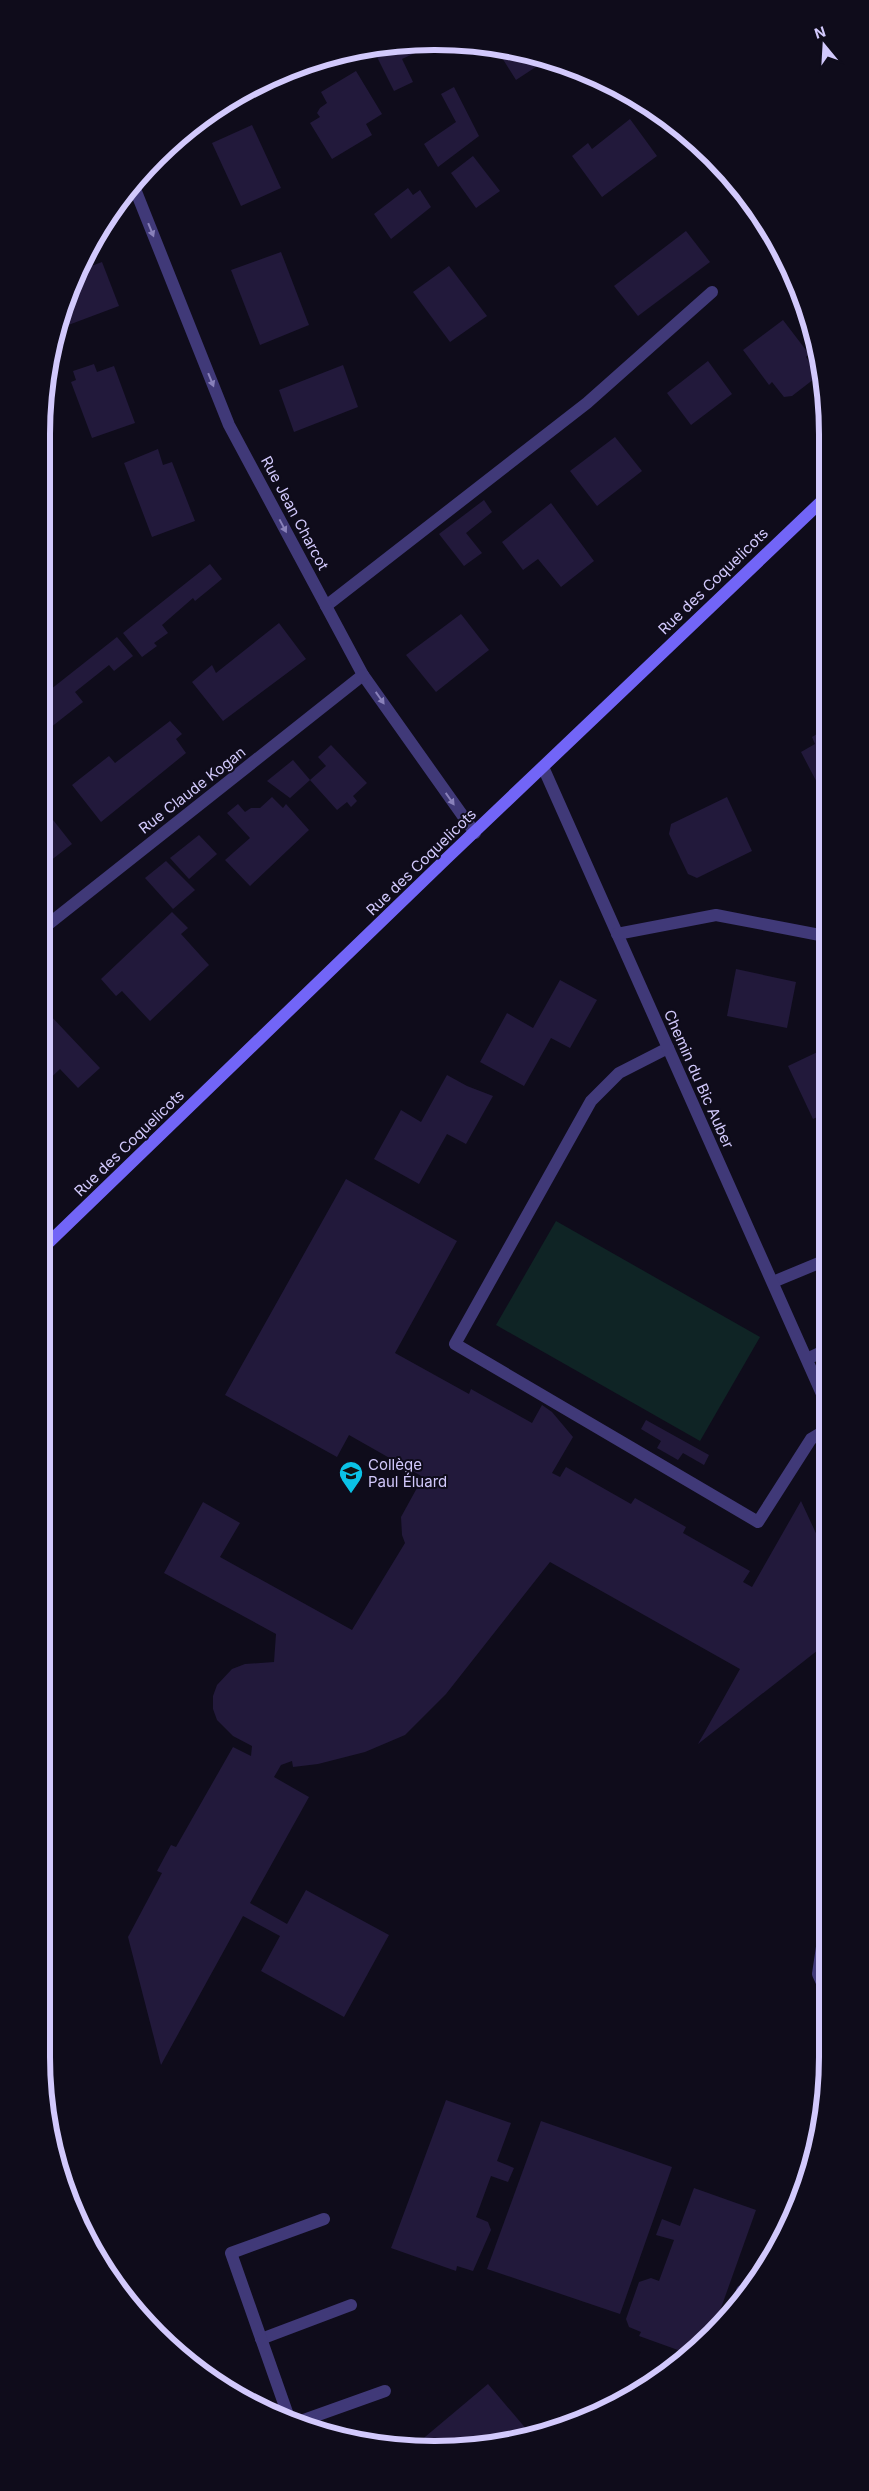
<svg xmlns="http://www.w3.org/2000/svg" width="869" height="2491" viewBox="0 0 869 2491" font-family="Inter,sans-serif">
  <rect width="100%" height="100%" fill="#0f0c1b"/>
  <!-- green -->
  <path fill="#0f2425" d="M 556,1221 L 760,1337 L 700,1441 L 496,1325 Z"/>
  <!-- building -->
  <g fill="#22193b">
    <path d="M 412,44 L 417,52 L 402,59 L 413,82 L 394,91 L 372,47 Z"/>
    <path d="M 496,48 L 536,55 L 548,59 L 516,80 Z"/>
    <path d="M 356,71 L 382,114 L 366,124 L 372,135 L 332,159 L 310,123 L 320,117 L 317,113 L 320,108 L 327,103 L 321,92 Z"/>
    <path d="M 454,87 L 479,136 L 438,167 L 424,144 L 456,122 L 441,94 Z"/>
    <path d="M 630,119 L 657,156 L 602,197 L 572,156 L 588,143 L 592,149 Z"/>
    <path d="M 252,125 L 281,188 L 241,206 L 212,143 Z"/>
    <path d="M 473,156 L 500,191 L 476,208 L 451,173 Z"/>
    <path d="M 408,188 L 413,195 L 420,190 L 431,207 L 391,239 L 374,214 Z"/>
    <path d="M 686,231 L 710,262 L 638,316 L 614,286 Z"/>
    <path d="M 281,252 L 309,325 L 260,345 L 231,270 Z"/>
    <path d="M 102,262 L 119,306 L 63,327 L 60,319 L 78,271 Z"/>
    <path d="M 449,266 L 487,316 L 450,342 L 413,292 Z"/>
    <path d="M 783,320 L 809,354 L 806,357 L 816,371 L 814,379 L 792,396 L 784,397 L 772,382 L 769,385 L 743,350 Z"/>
    <path d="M 708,361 L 732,394 L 691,425 L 667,393 Z"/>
    <path d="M 94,364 L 97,372 L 114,366 L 135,423 L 92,438 L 71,382 L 76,380 L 73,371 Z"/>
    <path d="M 343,365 L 358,407 L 294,432 L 279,390 Z"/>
    <path d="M 615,437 L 642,471 L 597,506 L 570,471 Z"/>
    <path d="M 158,449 L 163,465 L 172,462 L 195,521 L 152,537 L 124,463 Z"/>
    <path d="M 484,500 L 492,512 L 466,533 L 482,553 L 464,566 L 439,534 Z"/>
    <path d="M 551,503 L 594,561 L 561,587 L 538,559 L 523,570 L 502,542 Z"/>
    <path d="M 210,564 L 222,579 L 195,601 L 193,598 L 162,625 L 168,633 L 154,643 L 157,646 L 142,657 L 123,633 Z"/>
    <path d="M 461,614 L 489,650 L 436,692 L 406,655 Z"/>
    <path d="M 279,623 L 306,659 L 223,721 L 192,682 L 212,665 L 216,673 Z"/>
    <path d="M 117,637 L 133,656 L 114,671 L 109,665 L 75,692 L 83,702 L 41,735 L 41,697 Z"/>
    <path d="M 170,721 L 182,734 L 176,739 L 186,753 L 101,822 L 72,785 L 109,756 L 115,763 Z"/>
    <path d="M 825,729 L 825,792 L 823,794 L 801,752 L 815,744 L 812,737 Z"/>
    <path d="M 331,745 L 367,783 L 353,796 L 357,801 L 351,807 L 347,802 L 337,810 L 310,780 L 326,766 L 318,757 Z"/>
    <path d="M 293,760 L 310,780 L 290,798 L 267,781 Z"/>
    <path d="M 272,797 L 283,808 L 286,804 L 309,830 L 250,886 L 225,860 L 250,838 L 227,813 L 238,804 L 245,812 L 251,808 L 260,808 Z"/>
    <path d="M 727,797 L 752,851 L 697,878 L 688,874 L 669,834 L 671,824 Z"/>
    <path d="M 46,811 L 72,844 L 41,868 L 41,815 Z"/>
    <path d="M 199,835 L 217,854 L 189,879 L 170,858 Z"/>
    <path d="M 821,845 L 825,845 L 825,865 L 824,865 Z"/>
    <path d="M 166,861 L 195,890 L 173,909 L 145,878 Z"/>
    <path d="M 172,912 L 188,928 L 181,934 L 209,965 L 150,1021 L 122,991 L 116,996 L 101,979 Z"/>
    <path d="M 736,969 L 796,982 L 787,1028 L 727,1016 Z"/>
    <path d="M 560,980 L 597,1000 L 570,1048 L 551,1038 L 524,1086 L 480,1062 L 507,1013 L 533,1028 Z"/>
    <path d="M 48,1013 L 100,1068 L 78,1088 L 60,1069 L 41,1087 L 41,1019 Z"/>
    <path d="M 826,1048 L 826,1113 L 813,1119 L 788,1066 Z"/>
    <path d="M 447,1075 L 467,1086 L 493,1096 L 466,1144 L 447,1134 L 419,1184 L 374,1159 L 401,1110 L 421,1122 Z"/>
    <path d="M 346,1179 L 457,1241 L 395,1353 L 469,1394 L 471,1389 L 532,1423 L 542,1405 L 552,1412 L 573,1437 L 552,1473 L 560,1477 L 566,1467 L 631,1504 L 635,1498 L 686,1527 L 683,1533 L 750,1571 L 743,1582 L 752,1587 L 801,1501 L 827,1557 L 827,1643 L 698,1744 L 740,1669 L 550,1562 L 446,1694 L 405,1735 L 365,1752 L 318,1764 L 293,1767 L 292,1761 L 281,1765 L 274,1777 L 309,1797 L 250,1903 L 287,1924 L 306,1890 L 389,1935 L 344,2017 L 261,1971 L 280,1936 L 243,1916 L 161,2065 L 128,1937 L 162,1873 L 157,1871 L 171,1845 L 176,1847 L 233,1747 L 251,1756 L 252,1746 L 233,1736 L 217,1720 L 213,1709 L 213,1696 L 217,1685 L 232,1669 L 245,1664 L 274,1662 L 276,1634 L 164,1573 L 203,1502 L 240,1523 L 220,1557 L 352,1630 L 405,1543 L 402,1535 L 401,1517 L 423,1477 L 349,1435 L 337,1457 L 225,1395 Z"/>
    <path d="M 646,1420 L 709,1455 L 704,1465 L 683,1453 L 678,1460 L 657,1448 L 661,1441 L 641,1429 Z"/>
    <path d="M 446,2100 L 511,2123 L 497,2161 L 514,2168 L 508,2182 L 491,2176 L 476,2217 L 488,2222 L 491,2230 L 473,2271 L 457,2266 L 456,2271 L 391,2248 Z"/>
    <path d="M 541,2121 L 672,2167 L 620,2314 L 487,2269 Z"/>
    <path d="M 694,2188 L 756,2210 L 711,2336 L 689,2354 L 639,2336 L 641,2332 L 629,2327 L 626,2319 L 639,2282 L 651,2278 L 659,2281 L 674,2240 L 656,2235 L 662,2219 L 680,2226 Z"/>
    <path d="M 488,2384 L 533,2437 L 460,2449 L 413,2447 Z"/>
  </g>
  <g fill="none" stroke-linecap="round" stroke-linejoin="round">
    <!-- lane -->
    <g stroke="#403978" stroke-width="12">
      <path d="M 326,606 L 587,403 L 712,292"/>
      <path d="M 668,1048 L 619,1073 L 591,1101 L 455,1344 L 758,1522 L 811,1439 L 826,1430"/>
      <path d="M 773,1282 L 826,1260"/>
      <path d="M 807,1359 L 826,1350"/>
      <path d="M 828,1942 L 822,1947 L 818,1974 L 828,1996"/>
      <path d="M 742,2291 L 747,2292"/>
      <path d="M 261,2339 L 351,2305"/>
      <path d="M 289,2418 L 231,2253 L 324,2219"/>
      <path d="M 301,2421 L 385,2391"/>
    </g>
    <!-- street -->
    <g stroke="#403978" stroke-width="12">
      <path d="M 133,184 L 229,425 L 363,675 L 475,833"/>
      <path d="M 543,767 L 826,1403"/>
      <path d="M 41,930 L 363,675"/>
      <path d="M 617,934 L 716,915 L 825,936"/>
    </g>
    <!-- secondary -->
    <path stroke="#7265f7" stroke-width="12" d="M 41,1250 L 447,858 L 825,498"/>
  </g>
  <!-- one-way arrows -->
  <defs><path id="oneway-solid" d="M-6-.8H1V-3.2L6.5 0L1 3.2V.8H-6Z" transform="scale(1.25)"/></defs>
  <g fill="#8981ba">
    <use href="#oneway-solid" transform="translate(151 230) rotate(68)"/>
    <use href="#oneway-solid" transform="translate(211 380) rotate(68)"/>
    <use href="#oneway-solid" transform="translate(283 526) rotate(62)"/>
    <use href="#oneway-solid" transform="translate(380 698) rotate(55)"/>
    <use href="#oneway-solid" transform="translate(450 799) rotate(55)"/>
  </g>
  <!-- icons -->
  <defs>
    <g id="school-pin" transform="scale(1.25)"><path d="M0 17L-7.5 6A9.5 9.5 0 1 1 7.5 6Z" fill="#0bc2e6" stroke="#0f0c1b"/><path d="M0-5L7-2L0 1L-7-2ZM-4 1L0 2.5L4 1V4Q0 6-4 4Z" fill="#111"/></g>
  </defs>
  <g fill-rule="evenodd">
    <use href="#school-pin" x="351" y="1473"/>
  </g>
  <g text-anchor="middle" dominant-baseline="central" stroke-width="4" stroke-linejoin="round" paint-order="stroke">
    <!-- street labels -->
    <g font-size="15" fill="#d2c9fc" stroke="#0f0c1b">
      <text transform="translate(295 513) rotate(62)">Rue Jean Charcot</text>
      <text transform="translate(713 581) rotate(-44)">Rue des Coquelicots</text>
      <text transform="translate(192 790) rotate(-38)">Rue Claude Kogan</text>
      <text transform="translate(421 862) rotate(-44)">Rue des Coquelicots</text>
      <text transform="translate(699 1079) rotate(66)">Chemin du Bic Auber</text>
      <text transform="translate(129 1143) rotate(-44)">Rue des Coquelicots</text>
    </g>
    <!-- poi labels -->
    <g font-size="15" fill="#d2c9fc" stroke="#0f0c1b" text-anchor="start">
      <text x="368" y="1464">Collège<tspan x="368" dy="17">Paul Éluard</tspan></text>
    </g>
  </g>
  <!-- crop -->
  <path d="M0 0H869V2491H0ZM434 50H435A384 384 0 0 1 819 434V2057A384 384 0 0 1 435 2441H434A384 384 0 0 1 50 2057V434A384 384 0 0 1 434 50Z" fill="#0f0c1b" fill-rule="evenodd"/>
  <path fill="none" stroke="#d2c9fc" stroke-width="6" d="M434 50H435A384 384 0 0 1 819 434V2057A384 384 0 0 1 435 2441H434A384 384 0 0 1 50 2057V434A384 384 0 0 1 434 50Z"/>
  <!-- north arrow -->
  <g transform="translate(824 45) rotate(342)" stroke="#0f0c1b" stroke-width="4" paint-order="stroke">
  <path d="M0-4L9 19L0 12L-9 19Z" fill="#d2c9fc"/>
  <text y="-8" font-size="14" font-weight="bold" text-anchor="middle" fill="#d2c9fc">N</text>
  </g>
</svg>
